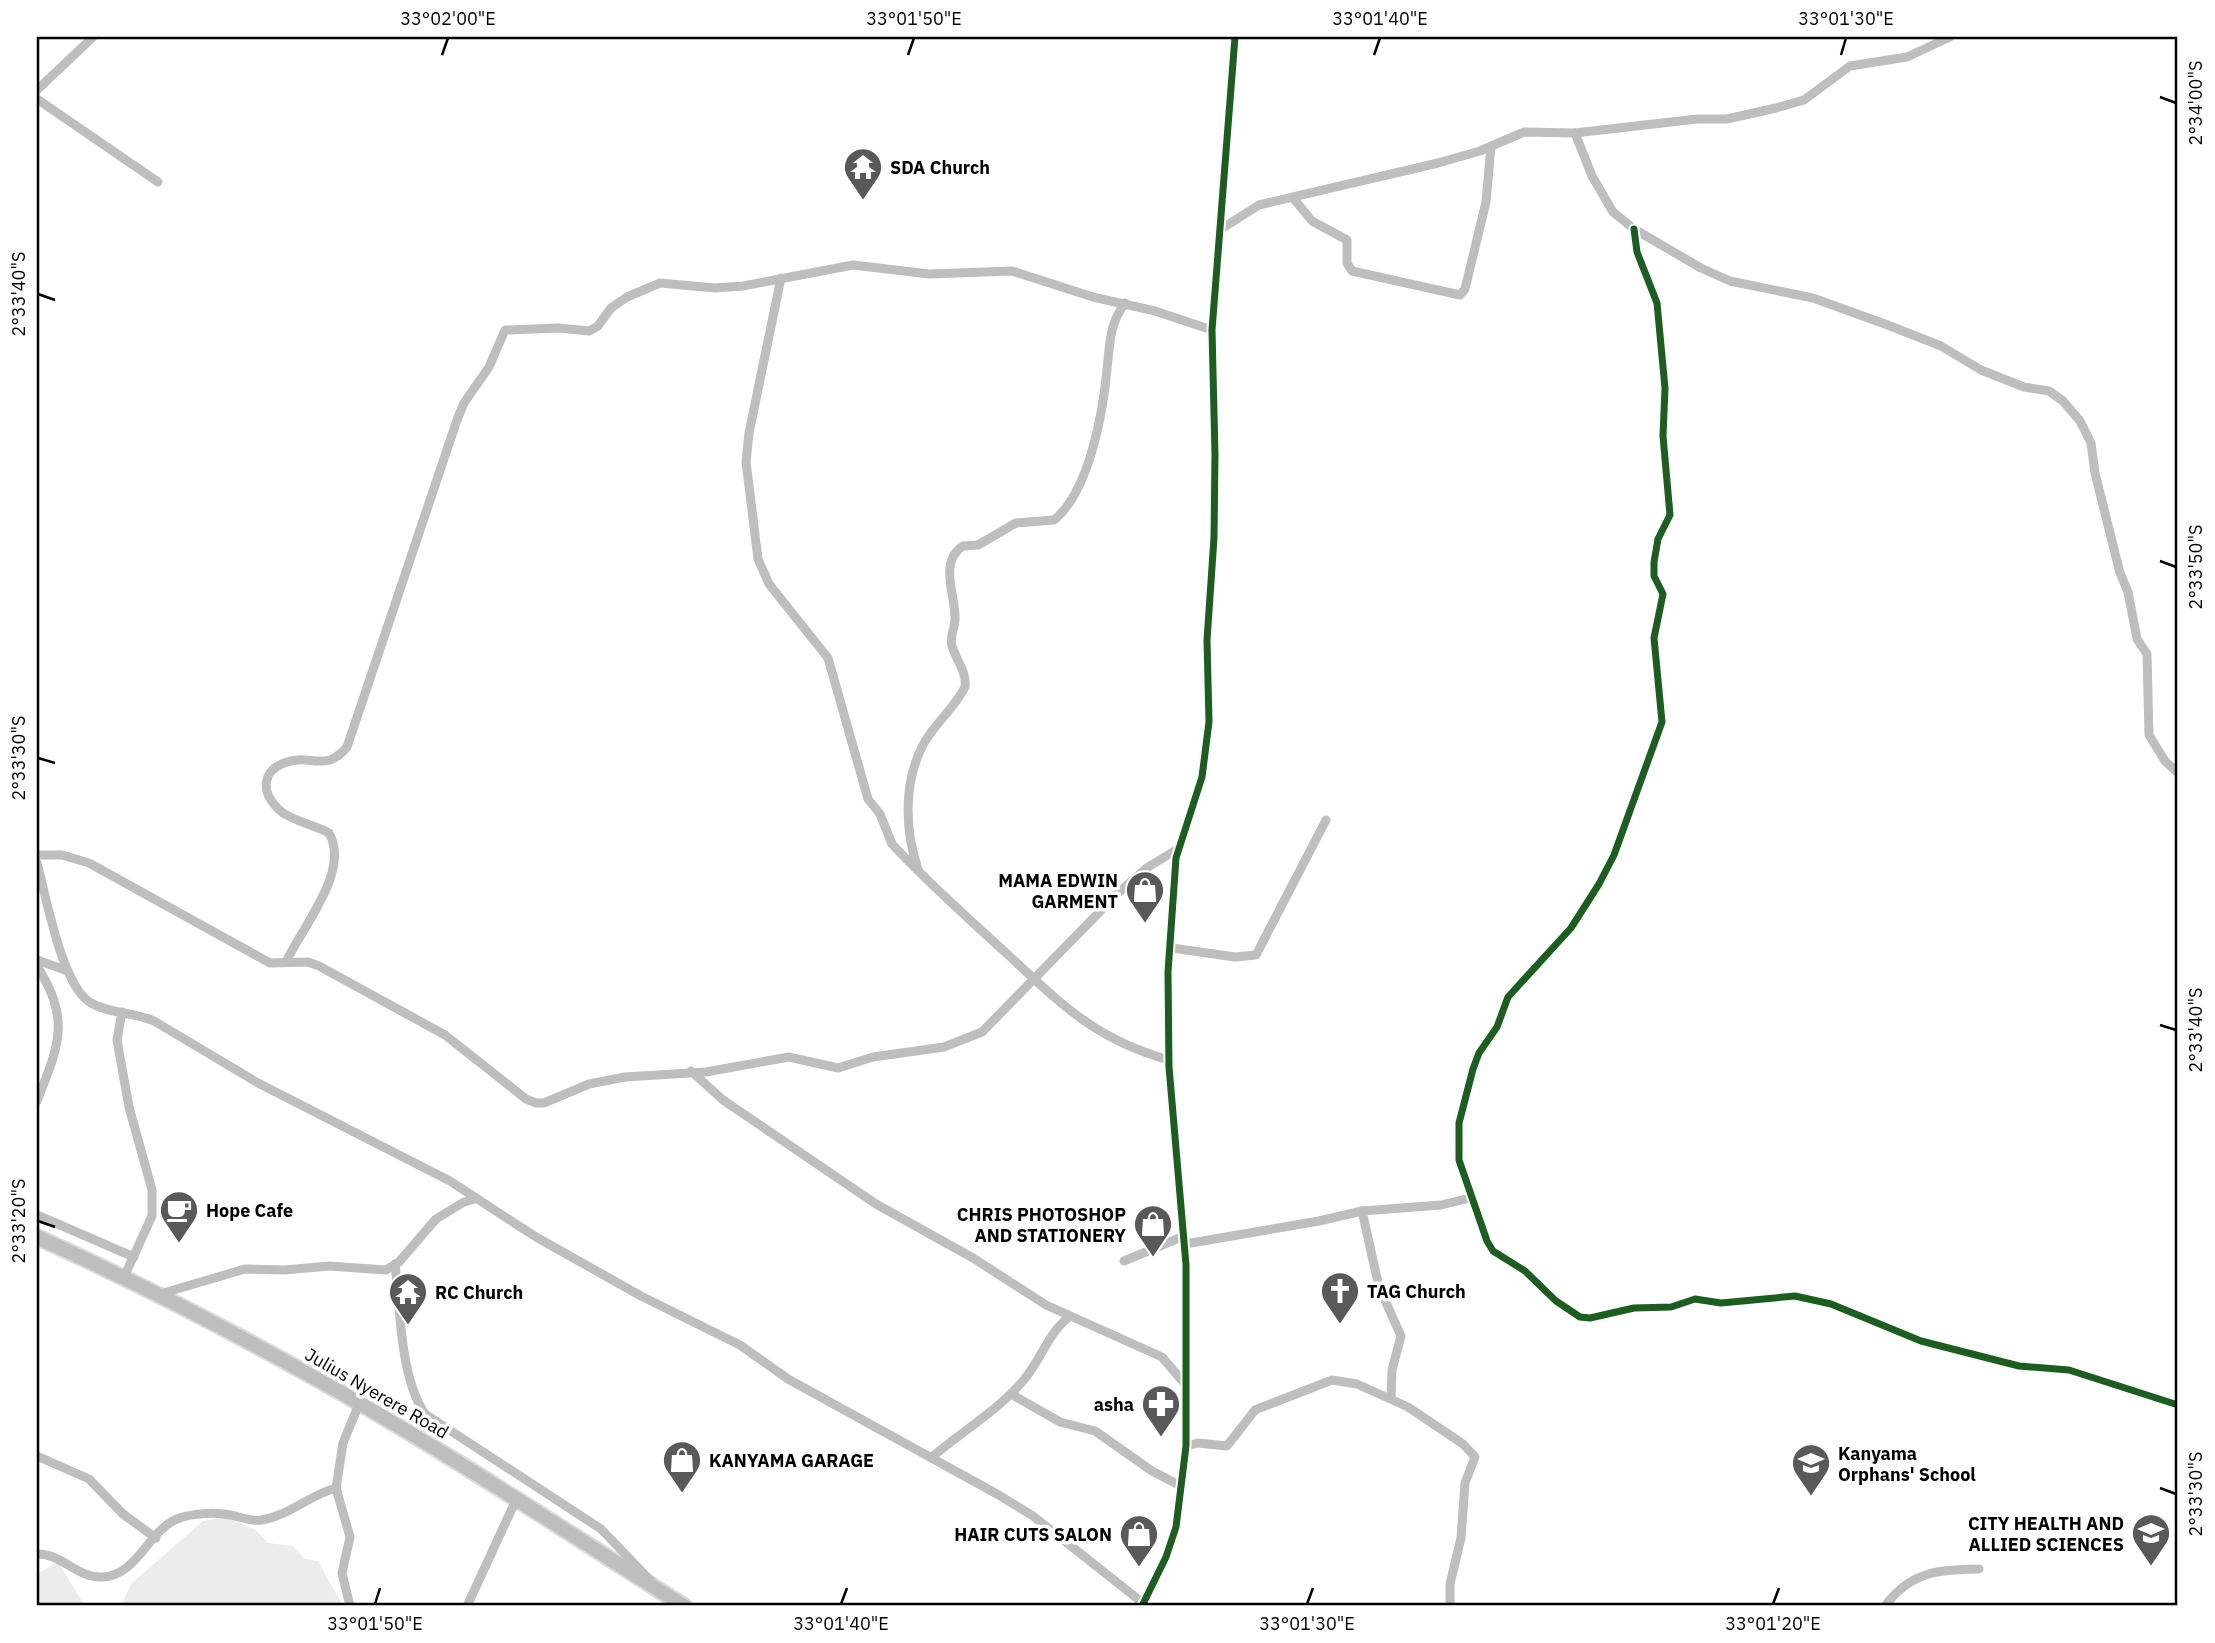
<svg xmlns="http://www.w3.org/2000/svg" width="2215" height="1643" viewBox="0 0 2215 1643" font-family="'IBM Plex Sans',sans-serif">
  <rect width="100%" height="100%" fill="#fff"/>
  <!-- green -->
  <g fill="#ececec">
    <path d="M 228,1517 L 257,1531 L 268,1543 L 293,1546 L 305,1559 L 318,1561 L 343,1606 L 121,1606 L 131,1584 L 203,1521 Z"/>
    <path d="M 58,1562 L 85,1606 L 37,1606 L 37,1574 Z"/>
  </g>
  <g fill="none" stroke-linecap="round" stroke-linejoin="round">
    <!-- trunk casing -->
    <g stroke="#dbdbdb" stroke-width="18">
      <path id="trunk" d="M 37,1237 C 132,1280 224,1327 315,1378 C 441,1448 562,1529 684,1606"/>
    </g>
    <!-- minor -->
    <g stroke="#bebebe" stroke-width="9">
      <path d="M 37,90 L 93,37"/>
      <path d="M 37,99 L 158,182"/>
      <path d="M 1575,133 L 1592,176 L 1613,212 L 1634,229 L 1701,268 L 1730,281 L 1813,298 L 1885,324 L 1941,346 L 1981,370 L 2024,387 L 2049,391 L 2063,401 L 2080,421 L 2091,443 L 2095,473 L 2120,573 L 2128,592 L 2137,639 L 2147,654 L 2149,735 L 2165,761 L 2178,773"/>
      <path d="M 1294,199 L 1312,221 L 1347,240 L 1347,263 L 1352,271 L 1460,295 L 1465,289 L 1486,202 L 1491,146"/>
      <path d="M 1221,229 L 1259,205 L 1438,163 L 1480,151 L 1524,132 L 1575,133 L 1697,119 L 1727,119 L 1776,108 L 1804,100 L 1850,66 L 1907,57 L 1950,37"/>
      <path d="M 1634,229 L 1637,252 L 1657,303 L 1665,388 L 1663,436 L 1670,515 L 1658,539 L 1654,562 L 1654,576 L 1663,594 L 1654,638 L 1662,722 L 1614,855 L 1599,884 L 1571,928 L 1508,997 L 1497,1027 L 1479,1053 L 1473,1069 L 1459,1123 L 1459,1160 L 1487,1241 L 1493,1251 L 1525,1271 L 1556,1301 L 1580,1317 L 1590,1318 L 1634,1308 L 1671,1307 L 1695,1299 L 1721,1303 L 1795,1296 L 1831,1304 L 1921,1341 L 2019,1366 L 2069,1370 L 2178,1405"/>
      <path d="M 781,278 L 749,433 L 746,462 L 758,559 L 769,584 L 828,658 L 868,799 L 880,814 L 892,844 C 927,882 967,917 1005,952 C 1060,1003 1094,1039 1169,1060"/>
      <path d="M 37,855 L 62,855 L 89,863 L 270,963 L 308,962 L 319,966 L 445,1035 L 526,1099 L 536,1103 L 544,1103 L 589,1084 L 625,1077 L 706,1072 L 789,1057 L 838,1068 L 873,1057 L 944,1047 L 982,1032 L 1118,893 L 1148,867 L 1178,849"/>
      <path d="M 37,863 C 46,896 62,987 91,1003 C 110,1014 134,1012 154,1021 L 258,1083 L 450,1181 L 536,1237 L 641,1296 L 740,1345 L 788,1379 L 997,1494 L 1033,1516 L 1143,1603"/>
      <path d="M 918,869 C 905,831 903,783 923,745 C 934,724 954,709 965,687 C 967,672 956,660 952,646 C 949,637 955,628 955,619 C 956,596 938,562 963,546 L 978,545 L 1016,523 L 1054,520 C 1089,492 1103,413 1107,369 C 1110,343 1109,325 1125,303"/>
      <path d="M 1172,948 L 1235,957 L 1256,955 L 1326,820"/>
      <path d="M 37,960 L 65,970"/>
      <path d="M 286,962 C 302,927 351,871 329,833 C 314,825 297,822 283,813 C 256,792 262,764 297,760 C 308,759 320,763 330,760 C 338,757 342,753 347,747 L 457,420 L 464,403 L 489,367 L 505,330 L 559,328 L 589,331 L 598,326 L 611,308 L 627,297 L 660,283 L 715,288 L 743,286 L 853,265 L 929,274 L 1012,271 L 1093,297 L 1155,311 L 1212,330"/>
      <path d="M 37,966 C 71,1020 59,1045 37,1101"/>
      <path d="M 122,1012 L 117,1040 L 129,1107 L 152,1190 L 152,1216 L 124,1277"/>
      <path d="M 691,1071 L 723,1100 L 876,1204 L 973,1258 L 1046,1305 L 1162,1357 L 1185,1384"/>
      <path d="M 1362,1211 L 1379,1287 L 1401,1336 L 1392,1370 L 1391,1398"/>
      <path d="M 37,1215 L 134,1257"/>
      <path d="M 1185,1244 L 1319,1221 L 1362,1211 L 1441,1205 L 1470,1198"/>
      <path d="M 1124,1261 L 1184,1236"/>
      <path d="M 395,1264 C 400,1307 400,1378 425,1414 L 601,1529 L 650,1580"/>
      <path d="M 160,1294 L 245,1269 L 285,1270 L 329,1266 L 386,1270 L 399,1262 L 436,1219 L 464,1202 L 475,1199"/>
      <path d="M 1011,1394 L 1060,1422 L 1095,1431 L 1152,1471 L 1181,1486"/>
      <path d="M 1186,1446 L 1198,1443 L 1227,1446 L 1255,1410 L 1332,1380 L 1357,1384 L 1408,1407 L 1463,1444 L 1475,1457 L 1465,1483 L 1461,1538 L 1450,1584 L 1450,1606"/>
      <path d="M 37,1456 L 89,1479 L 123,1514 L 156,1538"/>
      <path d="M 931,1458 C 960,1433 997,1411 1022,1382 C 1041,1361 1047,1334 1069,1317"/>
      <path d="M 37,1554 C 61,1553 77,1578 102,1577 C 137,1576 148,1531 177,1519 C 192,1513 215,1512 231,1515 C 241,1517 252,1522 262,1520 C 291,1515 309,1495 336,1488"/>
      <path d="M 350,1606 L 342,1573 L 350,1537 L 336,1488 L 343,1443 L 359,1404"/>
      <path d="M 467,1606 L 516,1500"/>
      <path d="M 1142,1606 L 1166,1557 L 1176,1527 L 1186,1446 L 1186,1265 L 1169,1067 L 1168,972 L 1176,858 L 1202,777 L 1209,722 L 1207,640 L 1214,538 L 1215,455 L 1212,330 L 1235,37"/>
      <path d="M 1885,1606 C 1911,1571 1938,1570 1979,1569"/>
    </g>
    <!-- trunk -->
    <use href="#trunk" stroke="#bebebe" stroke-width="14"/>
    <!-- cycleway casing -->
    <g stroke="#fff" stroke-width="11">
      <g id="cycleway">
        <path d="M 1634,229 L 1637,252 L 1657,303 L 1665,388 L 1663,436 L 1670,515 L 1658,539 L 1654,562 L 1654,576 L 1663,594 L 1654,638 L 1662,722 L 1614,855 L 1599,884 L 1571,928 L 1508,997 L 1497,1027 L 1479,1053 L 1473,1069 L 1459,1123 L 1459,1160 L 1487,1241 L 1493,1251 L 1525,1271 L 1556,1301 L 1580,1317 L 1590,1318 L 1634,1308 L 1671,1307 L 1695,1299 L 1721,1303 L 1795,1296 L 1831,1304 L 1921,1341 L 2019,1366 L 2069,1370 L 2178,1405"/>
        <path d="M 1142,1606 L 1166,1557 L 1176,1527 L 1186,1446 L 1186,1265 L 1169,1067 L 1168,972 L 1176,858 L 1202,777 L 1209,722 L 1207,640 L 1214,538 L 1215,455 L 1212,330 L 1235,37"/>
      </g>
    </g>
    <!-- cycleway -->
    <use href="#cycleway" stroke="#1b5e20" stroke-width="7"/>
  </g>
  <!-- ticks -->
  <path fill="none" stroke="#000" stroke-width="2.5" d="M 442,55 L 448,38M 908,55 L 914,38M 1374,55 L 1380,38M 1841,55 L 1846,38M 2160,97 L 2176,103M 38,294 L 55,300M 2160,561 L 2176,567M 38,758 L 55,763M 2160,1025 L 2176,1030M 38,1221 L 55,1227M 2160,1488 L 2176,1494M 375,1604 L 380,1588M 841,1604 L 847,1588M 1307,1604 L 1313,1588M 1773,1604 L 1779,1588"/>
  <!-- icons -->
  <defs>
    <g id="temple-pin" transform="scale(2.0125)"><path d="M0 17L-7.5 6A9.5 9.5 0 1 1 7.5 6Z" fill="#595959" stroke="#fff"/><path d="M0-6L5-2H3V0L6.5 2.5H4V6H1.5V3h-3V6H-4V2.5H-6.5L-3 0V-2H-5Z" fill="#fff"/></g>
    <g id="shop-pin" transform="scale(2.0125)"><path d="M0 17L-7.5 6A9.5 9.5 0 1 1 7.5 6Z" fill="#595959" stroke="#fff"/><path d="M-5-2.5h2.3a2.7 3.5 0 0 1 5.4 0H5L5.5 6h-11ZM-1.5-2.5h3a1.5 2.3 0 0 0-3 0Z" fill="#fff"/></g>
    <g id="cafe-pin" transform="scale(2.0125)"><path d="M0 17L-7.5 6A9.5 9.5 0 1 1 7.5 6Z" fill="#595959" stroke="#fff"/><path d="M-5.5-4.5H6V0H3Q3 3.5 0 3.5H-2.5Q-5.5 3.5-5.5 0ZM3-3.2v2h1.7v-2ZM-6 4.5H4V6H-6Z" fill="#fff"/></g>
    <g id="church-pin" transform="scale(2.0125)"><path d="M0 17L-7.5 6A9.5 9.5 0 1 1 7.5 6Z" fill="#595959" stroke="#fff"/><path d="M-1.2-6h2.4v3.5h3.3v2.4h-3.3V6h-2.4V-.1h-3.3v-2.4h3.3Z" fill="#fff"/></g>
    <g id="pharmacy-pin" transform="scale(2.0125)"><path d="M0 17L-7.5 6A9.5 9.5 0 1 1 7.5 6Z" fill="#595959" stroke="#fff"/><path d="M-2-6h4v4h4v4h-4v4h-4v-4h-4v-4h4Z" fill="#fff"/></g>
    <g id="school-pin" transform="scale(2.0125)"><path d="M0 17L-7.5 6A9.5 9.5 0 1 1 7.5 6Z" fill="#595959" stroke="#fff"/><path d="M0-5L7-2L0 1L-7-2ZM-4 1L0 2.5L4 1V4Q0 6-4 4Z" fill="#fff"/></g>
    <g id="university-pin" transform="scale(2.0125)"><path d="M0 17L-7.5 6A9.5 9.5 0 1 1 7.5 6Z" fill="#595959" stroke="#fff"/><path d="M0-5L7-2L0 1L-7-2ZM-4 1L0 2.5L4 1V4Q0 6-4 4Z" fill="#fff"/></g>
  </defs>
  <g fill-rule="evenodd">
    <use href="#temple-pin" x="863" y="167"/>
    <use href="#shop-pin" x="1145" y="890"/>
    <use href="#cafe-pin" x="179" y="1210"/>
    <use href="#shop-pin" x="1153" y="1224"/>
    <use href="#church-pin" x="1340" y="1291"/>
    <use href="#temple-pin" x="408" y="1292"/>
    <use href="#pharmacy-pin" x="1161" y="1404"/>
    <use href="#shop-pin" x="682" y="1460"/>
    <use href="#school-pin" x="1811" y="1463"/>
    <use href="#university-pin" x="2151" y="1533"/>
    <use href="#shop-pin" x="1139" y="1534"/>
  </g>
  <g text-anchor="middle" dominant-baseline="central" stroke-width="7" stroke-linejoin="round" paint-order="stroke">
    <!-- poi labels -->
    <g font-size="18" font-weight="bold" fill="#000" stroke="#fff" text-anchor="start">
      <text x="890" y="167">SDA Church</text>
      <text x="1118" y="880" text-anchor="end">MAMA EDWIN<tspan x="1118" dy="21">GARMENT</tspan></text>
      <text x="206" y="1210">Hope Cafe</text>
      <text x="1126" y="1214" text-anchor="end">CHRIS PHOTOSHOP<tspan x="1126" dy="21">AND STATIONERY</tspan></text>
      <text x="1367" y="1291">TAG Church</text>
      <text x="435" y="1292">RC Church</text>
      <text x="1134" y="1404" text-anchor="end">asha</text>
      <text x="1838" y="1453">Kanyama<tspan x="1838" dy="21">Orphans' School</tspan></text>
      <text x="709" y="1460">KANYAMA GARAGE</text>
      <text x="2124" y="1523" text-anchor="end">CITY HEALTH AND<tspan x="2124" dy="21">ALLIED SCIENCES</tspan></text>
      <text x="1112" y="1534" text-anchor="end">HAIR CUTS SALON</text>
    </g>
    <!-- street labels -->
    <g font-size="18" fill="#000" stroke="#fff">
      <text transform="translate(377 1393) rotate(30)">Julius Nyerere Road</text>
    </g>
  </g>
  <!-- border -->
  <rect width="2215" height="1643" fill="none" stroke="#ffffff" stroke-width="77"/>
  <rect x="38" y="38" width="2138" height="1566" fill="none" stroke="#000" stroke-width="2.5"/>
  <g font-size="18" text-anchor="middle" fill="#000">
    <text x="448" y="25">33°02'00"E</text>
    <text x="914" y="25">33°01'50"E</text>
    <text x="1380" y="25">33°01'40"E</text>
    <text x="1846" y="25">33°01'30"E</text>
    <text transform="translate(2196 103) rotate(-90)" y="6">2°34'00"S</text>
    <text transform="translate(19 294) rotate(-90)" y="6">2°33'40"S</text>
    <text transform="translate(2196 567) rotate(-90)" y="6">2°33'50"S</text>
    <text transform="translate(19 758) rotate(-90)" y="6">2°33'30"S</text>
    <text transform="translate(2196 1030) rotate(-90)" y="6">2°33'40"S</text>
    <text transform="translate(19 1221) rotate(-90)" y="6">2°33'20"S</text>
    <text transform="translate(2196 1494) rotate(-90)" y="6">2°33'30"S</text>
    <text x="375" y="1630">33°01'50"E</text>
    <text x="841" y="1630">33°01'40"E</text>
    <text x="1307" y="1630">33°01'30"E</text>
    <text x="1773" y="1630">33°01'20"E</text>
  </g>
</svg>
